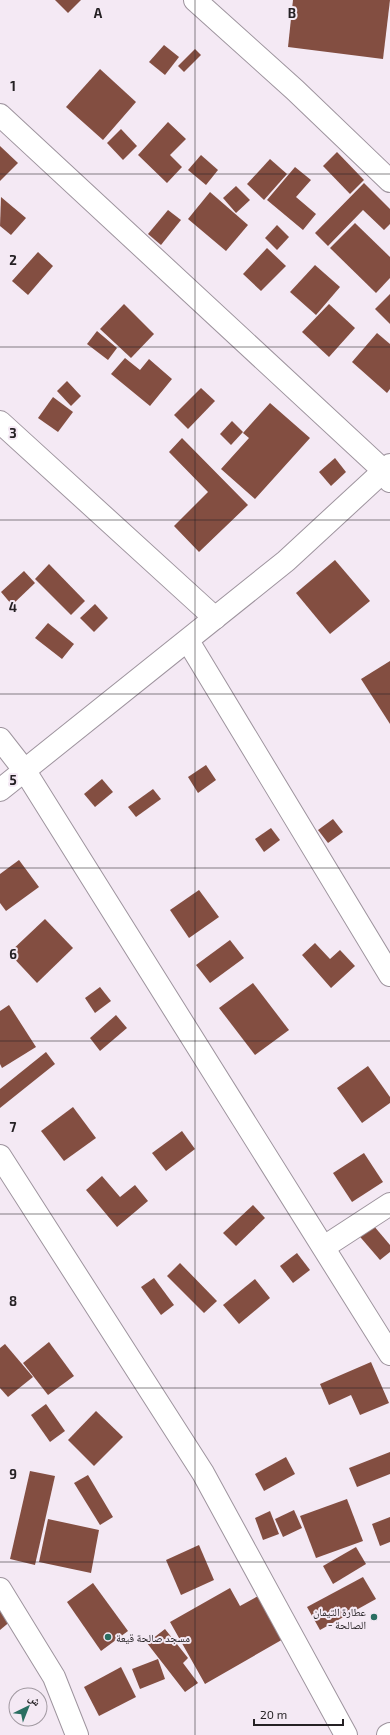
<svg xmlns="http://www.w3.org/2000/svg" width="390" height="1735" viewBox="0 0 390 1735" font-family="'Exo 2','Noto Naskh Arabic',sans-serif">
  <rect width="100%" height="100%" fill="#f4e9f4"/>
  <!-- building -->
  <g fill="#834e41">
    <path d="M 55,0 L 81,0 L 68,13 Z"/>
    <path d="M 293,0 L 390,0 L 383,59 L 288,47 Z"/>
    <path d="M 164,45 L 179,57 L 165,75 L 149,62 Z"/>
    <path d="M 195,49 L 201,55 L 184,72 L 178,66 Z"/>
    <path d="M 100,69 L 136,102 L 103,140 L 66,107 Z"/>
    <path d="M 168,122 L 186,139 L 170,155 L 182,167 L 167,183 L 138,155 Z"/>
    <path d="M 121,129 L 137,146 L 123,160 L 107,143 Z"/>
    <path d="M 0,146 L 18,163 L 0,181 Z"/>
    <path d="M 337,152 L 364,180 L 350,194 L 323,166 Z"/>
    <path d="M 201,155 L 218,170 L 206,185 L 188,170 Z"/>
    <path d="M 270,159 L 287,174 L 264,200 L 247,184 Z"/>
    <path d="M 295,167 L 311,180 L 296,197 L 316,214 L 303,230 L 267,200 Z"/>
    <path d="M 364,183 L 390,209 L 390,224 L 384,230 L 363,210 L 328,246 L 315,233 Z"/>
    <path d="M 236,186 L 250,200 L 236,213 L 223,198 Z"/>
    <path d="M 210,192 L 248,225 L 226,251 L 188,219 Z"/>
    <path d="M 1,197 L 26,218 L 11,235 L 0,226 Z"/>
    <path d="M 168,210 L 181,220 L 161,245 L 148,234 Z"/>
    <path d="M 355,223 L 390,257 L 390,278 L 376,293 L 330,248 Z"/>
    <path d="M 277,225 L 289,237 L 277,250 L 265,238 Z"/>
    <path d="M 267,248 L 286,266 L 261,291 L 243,274 Z"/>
    <path d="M 38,252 L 53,266 L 28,295 L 12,281 Z"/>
    <path d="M 315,265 L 340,287 L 316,315 L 290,292 Z"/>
    <path d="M 390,294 L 390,324 L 375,309 Z"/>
    <path d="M 124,304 L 154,334 L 131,358 L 100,329 Z"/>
    <path d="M 329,304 L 355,328 L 329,357 L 302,332 Z"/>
    <path d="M 97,331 L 117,348 L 108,360 L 87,344 Z"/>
    <path d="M 377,333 L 390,344 L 390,389 L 387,393 L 352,362 Z"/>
    <path d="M 125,358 L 140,370 L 149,359 L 172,379 L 150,406 L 111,374 Z"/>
    <path d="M 67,381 L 81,396 L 71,406 L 57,391 Z"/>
    <path d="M 201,388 L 215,401 L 188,429 L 174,415 Z"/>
    <path d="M 53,397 L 73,412 L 58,432 L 38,418 Z"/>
    <path d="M 270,403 L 310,438 L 255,499 L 221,469 L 249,438 L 243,433 Z"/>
    <path d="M 232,421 L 243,432 L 231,445 L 220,434 Z"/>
    <path d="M 182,438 L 248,505 L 199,552 L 174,526 L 208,492 L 169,452 Z"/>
    <path d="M 335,458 L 346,472 L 331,486 L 319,472 Z"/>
    <path d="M 335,560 L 370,601 L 330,634 L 296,593 Z"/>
    <path d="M 49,564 L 85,601 L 71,615 L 35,579 Z"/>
    <path d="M 24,571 L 35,583 L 12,605 L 1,592 Z"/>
    <path d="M 95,604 L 108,618 L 94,632 L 80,618 Z"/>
    <path d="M 48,623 L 74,644 L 62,659 L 35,638 Z"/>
    <path d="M 390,661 L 390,724 L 361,679 Z"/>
    <path d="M 206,765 L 216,780 L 198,793 L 188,777 Z"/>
    <path d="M 102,779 L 113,792 L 95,807 L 84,794 Z"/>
    <path d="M 153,789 L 161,799 L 136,817 L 128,807 Z"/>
    <path d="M 333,819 L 343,832 L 328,843 L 318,830 Z"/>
    <path d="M 271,828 L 280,840 L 264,852 L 255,839 Z"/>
    <path d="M 19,860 L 39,887 L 6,911 L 0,903 L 0,874 Z"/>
    <path d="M 199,890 L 219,917 L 189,938 L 170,910 Z"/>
    <path d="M 45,919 L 73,948 L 37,983 L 9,953 Z"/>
    <path d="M 230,940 L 244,958 L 210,983 L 196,965 Z"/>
    <path d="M 315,943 L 330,959 L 340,950 L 355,966 L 331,988 L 302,955 Z"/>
    <path d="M 253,983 L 289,1030 L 255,1055 L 219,1008 Z"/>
    <path d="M 100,987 L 111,1001 L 95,1013 L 85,998 Z"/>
    <path d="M 9,1005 L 36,1047 L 2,1068 L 0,1064 L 0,1011 Z"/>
    <path d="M 116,1015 L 127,1028 L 100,1051 L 90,1038 Z"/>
    <path d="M 46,1052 L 55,1064 L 0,1108 L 0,1089 Z"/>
    <path d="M 368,1066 L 390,1097 L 390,1103 L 362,1123 L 337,1088 Z"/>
    <path d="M 73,1107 L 96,1138 L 64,1161 L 41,1131 Z"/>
    <path d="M 182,1131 L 195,1149 L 166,1171 L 152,1153 Z"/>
    <path d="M 364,1153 L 383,1182 L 352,1202 L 333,1173 Z"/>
    <path d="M 102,1176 L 120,1197 L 135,1185 L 148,1201 L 117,1227 L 86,1190 Z"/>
    <path d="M 253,1205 L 265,1218 L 236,1246 L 223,1233 Z"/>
    <path d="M 368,1219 L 390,1245 L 390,1252 L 380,1260 L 355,1231 Z"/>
    <path d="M 297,1253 L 310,1270 L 293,1283 L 280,1266 Z"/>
    <path d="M 180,1263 L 217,1301 L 204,1313 L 167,1276 Z"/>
    <path d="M 154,1278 L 174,1305 L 161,1315 L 141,1287 Z"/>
    <path d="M 255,1279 L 270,1298 L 239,1324 L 223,1305 Z"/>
    <path d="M 49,1342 L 74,1376 L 48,1395 L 23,1363 Z"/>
    <path d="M 5,1344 L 33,1377 L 8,1397 L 0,1388 L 0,1348 Z"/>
    <path d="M 371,1362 L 389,1403 L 360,1415 L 351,1395 L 329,1405 L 320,1384 Z"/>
    <path d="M 46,1404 L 65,1431 L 50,1442 L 31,1415 Z"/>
    <path d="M 96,1411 L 123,1437 L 94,1466 L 68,1440 Z"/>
    <path d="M 390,1452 L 390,1474 L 357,1487 L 349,1468 Z"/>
    <path d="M 286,1457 L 295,1474 L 264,1491 L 255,1474 Z"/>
    <path d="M 30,1471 L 55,1476 L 35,1565 L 10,1559 Z"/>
    <path d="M 88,1475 L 113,1517 L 100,1525 L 74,1483 Z"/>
    <path d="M 347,1499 L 363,1541 L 316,1558 L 300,1516 Z"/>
    <path d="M 294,1510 L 302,1528 L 283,1537 L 275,1519 Z"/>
    <path d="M 270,1511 L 279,1534 L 263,1540 L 255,1518 Z"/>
    <path d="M 390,1517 L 390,1542 L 380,1546 L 372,1524 Z"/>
    <path d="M 48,1519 L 99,1530 L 91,1573 L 39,1562 Z"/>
    <path d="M 199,1545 L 214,1580 L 181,1595 L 166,1560 Z"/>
    <path d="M 356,1547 L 366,1564 L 333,1584 L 323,1566 Z"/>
    <path d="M 363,1577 L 376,1599 L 320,1630 L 307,1607 Z"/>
    <path d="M 93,1583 L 128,1631 L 101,1651 L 67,1602 Z"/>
    <path d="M 230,1588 L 240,1606 L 260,1595 L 285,1638 L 205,1684 L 170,1622 Z"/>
    <path d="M 0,1604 L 12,1620 L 0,1630 Z"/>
    <path d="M 165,1629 L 188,1658 L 183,1663 L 198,1683 L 185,1692 L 147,1643 Z"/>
    <path d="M 158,1659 L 165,1679 L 140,1689 L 132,1669 Z"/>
    <path d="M 121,1667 L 136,1697 L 99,1716 L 84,1687 Z"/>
  </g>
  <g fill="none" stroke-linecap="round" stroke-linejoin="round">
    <!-- minor casing -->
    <g stroke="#9e949e" stroke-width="24">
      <g id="minor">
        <path d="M 195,0 L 295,90 L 390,181"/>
        <path d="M 0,115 L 384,471 L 390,481"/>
        <path d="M 0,422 L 215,618"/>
        <path d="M 188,641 L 390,975"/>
        <path d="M 0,739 L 25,771 L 390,1354"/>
        <path d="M 0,790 L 286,561 L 390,465"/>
        <path d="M 0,1156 L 203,1473 L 346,1735"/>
        <path d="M 324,1247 L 390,1204"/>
        <path d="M 0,1589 L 54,1677 L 77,1735"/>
      </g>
    </g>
    <!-- major casing -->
    <g stroke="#9e949e" stroke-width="24">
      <path id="major" d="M 388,1735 L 390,1734"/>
    </g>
    <!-- minor -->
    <use href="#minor" stroke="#fff" stroke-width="22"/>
    <!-- major -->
    <use href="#major" stroke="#fff" stroke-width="22"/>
  </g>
  <!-- grid -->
  <path fill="none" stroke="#252124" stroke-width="1" stroke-opacity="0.55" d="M 195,0 L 195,1735M 0,174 L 390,174M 0,347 L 390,347M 0,520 L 390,520M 0,694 L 390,694M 0,868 L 390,868M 0,1041 L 390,1041M 0,1214 L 390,1214M 0,1388 L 390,1388M 0,1562 L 390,1562"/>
  <!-- markers -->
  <g fill="#2a6e61" stroke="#f4e9f4" stroke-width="1.5">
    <circle cx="374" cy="1617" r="4"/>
    <circle cx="108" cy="1637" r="4"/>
  </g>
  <g text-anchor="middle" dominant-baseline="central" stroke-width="4" stroke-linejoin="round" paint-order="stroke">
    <!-- poi labels -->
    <g font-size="11" fill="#252124" stroke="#f4e9f4" text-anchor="end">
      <text x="366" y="1611">عطارة التيمان<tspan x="366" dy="13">- الصالحة</tspan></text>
      <text x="116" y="1637" text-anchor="start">مسجد صالحة قيعة</text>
    </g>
  </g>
  <g font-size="13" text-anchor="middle" font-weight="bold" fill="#252124" stroke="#f4e9f4" stroke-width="4" stroke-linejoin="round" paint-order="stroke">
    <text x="98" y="18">A</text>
    <text x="292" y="18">B</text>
    <text x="13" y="91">1</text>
    <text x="13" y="265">2</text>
    <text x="13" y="438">3</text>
    <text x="13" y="612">4</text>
    <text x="13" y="785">5</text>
    <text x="13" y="959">6</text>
    <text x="13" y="1132">7</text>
    <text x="13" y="1306">8</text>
    <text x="13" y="1479">9</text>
  </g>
  <!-- north arrow -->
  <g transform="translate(28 1707) rotate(43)"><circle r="19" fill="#f4e9f4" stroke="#a199a1"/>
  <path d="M0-3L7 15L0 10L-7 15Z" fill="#2a6e61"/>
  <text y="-6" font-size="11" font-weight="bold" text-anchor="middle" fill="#252124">ش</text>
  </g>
  <!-- scale -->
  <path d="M254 1719v6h89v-6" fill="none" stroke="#252124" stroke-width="2"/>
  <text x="260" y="1719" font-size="12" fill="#252124" stroke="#f4e9f4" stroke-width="3" paint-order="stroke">20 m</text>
</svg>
